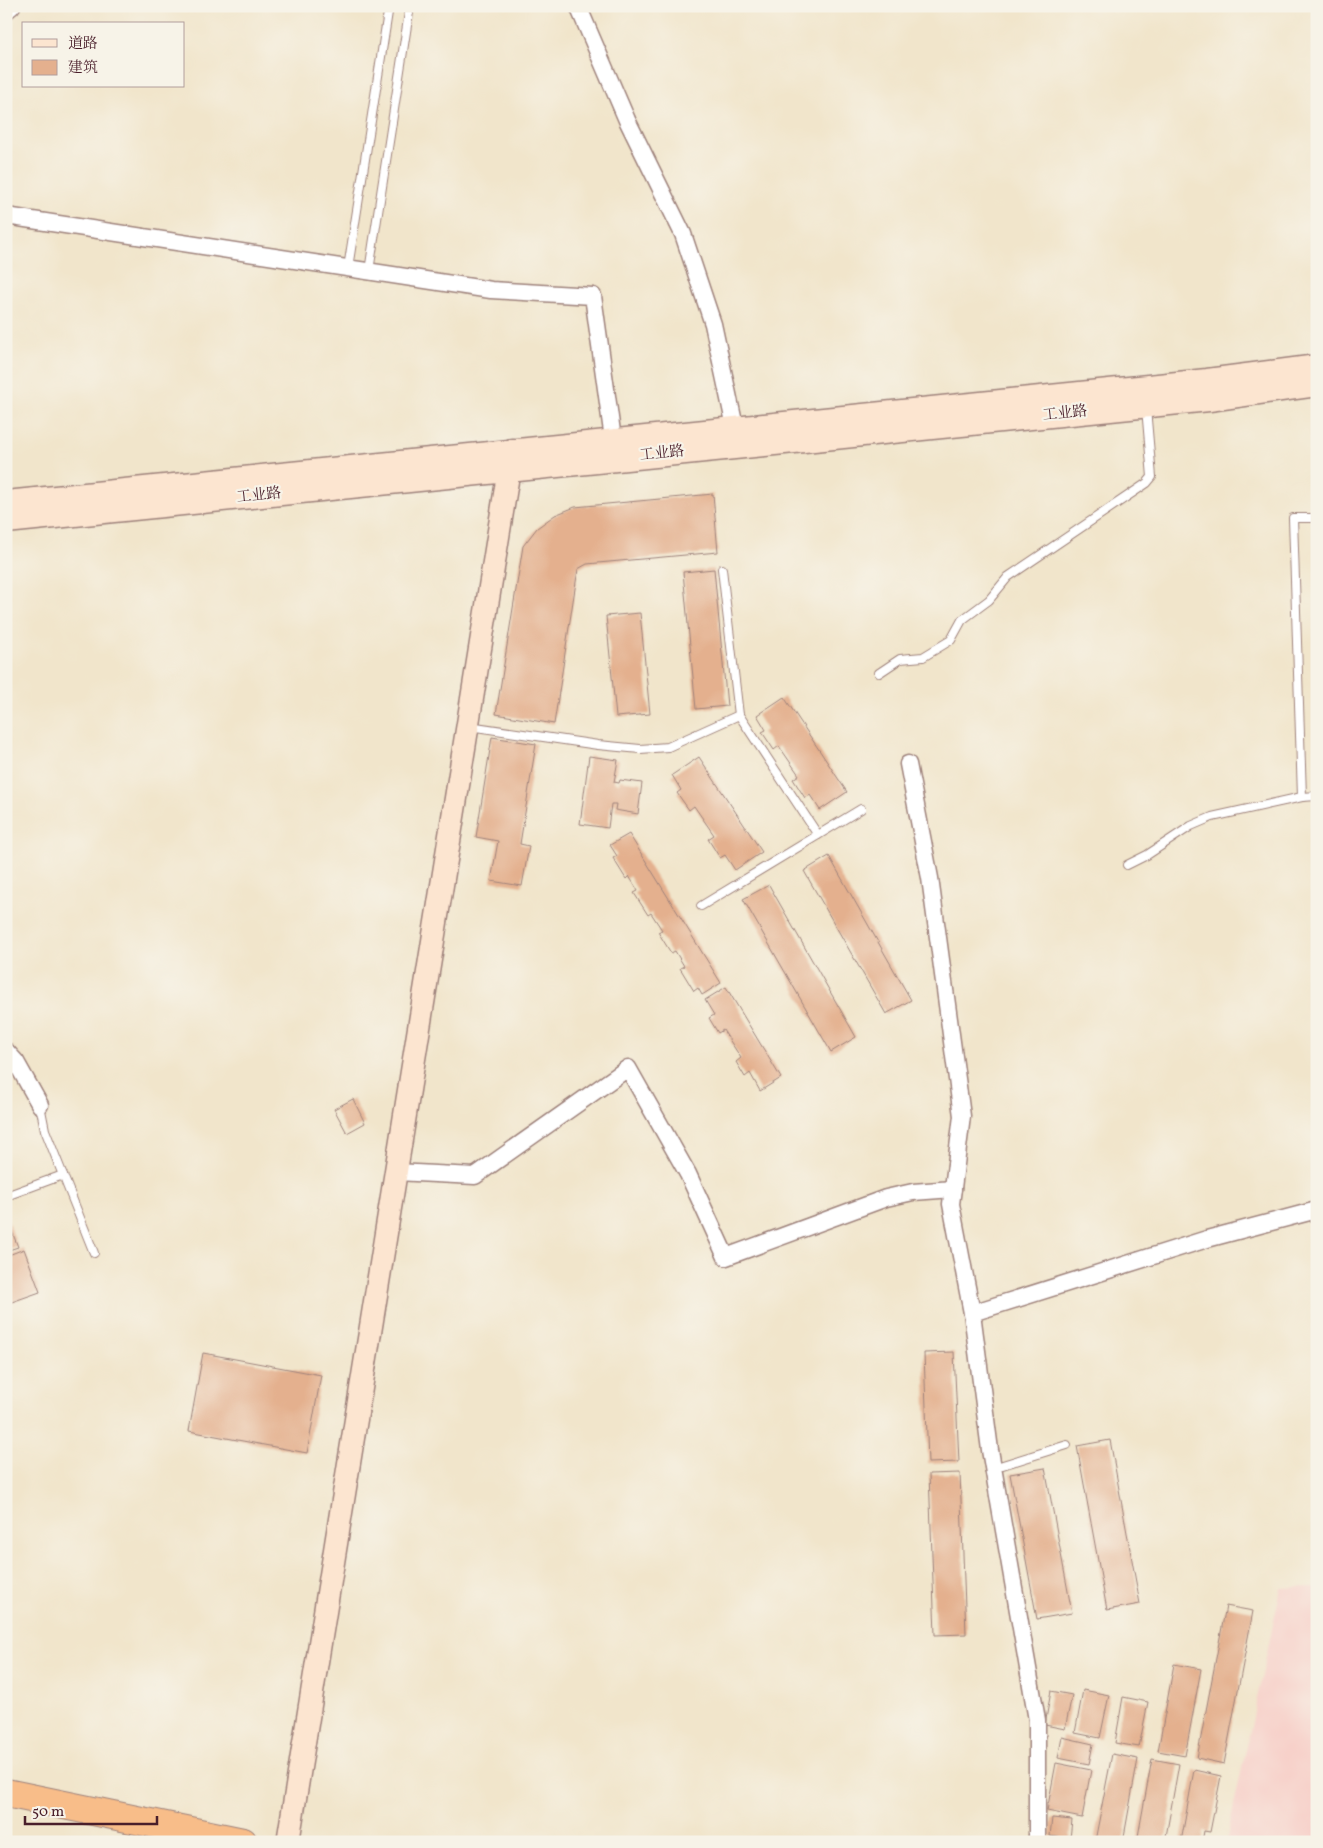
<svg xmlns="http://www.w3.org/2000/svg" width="1323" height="1848" viewBox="0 0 1323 1848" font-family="Vollkorn,'Noto Serif SC',serif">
  <rect width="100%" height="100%" fill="#f7f3e8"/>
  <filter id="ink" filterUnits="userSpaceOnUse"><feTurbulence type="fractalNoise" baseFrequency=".02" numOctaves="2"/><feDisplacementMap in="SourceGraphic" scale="10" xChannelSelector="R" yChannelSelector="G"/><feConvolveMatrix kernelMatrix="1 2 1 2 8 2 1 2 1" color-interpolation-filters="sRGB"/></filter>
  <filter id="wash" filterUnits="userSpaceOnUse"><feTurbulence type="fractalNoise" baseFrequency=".0096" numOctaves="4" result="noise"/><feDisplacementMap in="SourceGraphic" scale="20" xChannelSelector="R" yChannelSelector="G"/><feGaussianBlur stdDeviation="1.12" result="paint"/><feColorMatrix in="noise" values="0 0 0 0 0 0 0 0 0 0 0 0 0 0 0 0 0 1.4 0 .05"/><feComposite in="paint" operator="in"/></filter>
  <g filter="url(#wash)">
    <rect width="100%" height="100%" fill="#f1e5cb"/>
    <!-- built -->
    <path fill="#f7d0c9" d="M 1317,1587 L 1317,1842 L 1226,1842 L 1281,1588 Z"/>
    <g id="blocks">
      <!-- building -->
      <g fill="#e4b08e">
        <path d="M 713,494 L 718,552 L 587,564 L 578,569 L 554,724 L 496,714 L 523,546 L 537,528 L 555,515 L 575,507 Z"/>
        <path d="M 714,569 L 727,706 L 696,709 L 683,572 Z"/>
        <path d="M 640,613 L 650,714 L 616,717 L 606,616 Z"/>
        <path d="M 784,697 L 847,792 L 820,810 L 810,795 L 805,798 L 793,779 L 799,775 L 779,746 L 774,750 L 762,732 L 766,730 L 757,715 Z"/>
        <path d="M 492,737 L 536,744 L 520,844 L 529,846 L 522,886 L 491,881 L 498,841 L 476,837 Z"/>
        <path d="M 589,756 L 618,760 L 614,782 L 619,783 L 620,780 L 642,783 L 638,814 L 615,810 L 616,804 L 611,804 L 608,828 L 580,824 Z"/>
        <path d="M 699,757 L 762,852 L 735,870 L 725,855 L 720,858 L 708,839 L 714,835 L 694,806 L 689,810 L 677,793 L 681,790 L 672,775 Z"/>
        <path d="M 629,834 L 721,983 L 702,995 L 698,988 L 694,991 L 680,968 L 684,966 L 675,951 L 671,953 L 658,932 L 662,930 L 651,913 L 648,915 L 634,893 L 638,891 L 629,876 L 626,879 L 613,858 L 617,856 L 610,845 Z"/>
        <path d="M 829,856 L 911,1000 L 886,1014 L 804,871 Z"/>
        <path d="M 769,885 L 856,1037 L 831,1052 L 743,899 Z"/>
        <path d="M 726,987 L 781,1078 L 760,1091 L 750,1073 L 745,1077 L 736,1062 L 741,1058 L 723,1030 L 718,1033 L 709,1018 L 714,1015 L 705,1000 Z"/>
        <path d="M 353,1099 L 365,1123 L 347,1133 L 334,1109 Z"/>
        <path d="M 6,1216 L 18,1247 L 6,1251 Z"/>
        <path d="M 24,1249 L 40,1292 L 6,1304 L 6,1256 Z"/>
        <path d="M 954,1352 L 959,1462 L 928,1463 L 924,1353 Z"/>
        <path d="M 203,1353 L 321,1375 L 307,1453 L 189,1431 Z"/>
        <path d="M 1110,1440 L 1140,1604 L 1107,1610 L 1077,1446 Z"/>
        <path d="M 1045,1468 L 1072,1613 L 1037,1619 L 1010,1474 Z"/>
        <path d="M 960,1473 L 966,1634 L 935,1635 L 929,1474 Z"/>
        <path d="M 1226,1606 L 1253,1611 L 1224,1764 L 1197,1758 Z"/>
        <path d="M 1174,1664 L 1201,1669 L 1185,1756 L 1158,1751 Z"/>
        <path d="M 1083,1690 L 1109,1695 L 1100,1738 L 1075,1733 Z"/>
        <path d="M 1051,1691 L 1072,1695 L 1065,1729 L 1045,1725 Z"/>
        <path d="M 1123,1697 L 1148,1702 L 1139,1747 L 1115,1743 Z"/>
        <path d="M 1062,1737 L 1093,1744 L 1089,1764 L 1058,1758 Z"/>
        <path d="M 1112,1754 L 1138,1759 L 1123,1842 L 1095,1841 Z"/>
        <path d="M 1152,1759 L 1179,1764 L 1165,1842 L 1137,1842 Z"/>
        <path d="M 1056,1763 L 1091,1770 L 1082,1818 L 1047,1811 Z"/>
        <path d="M 1194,1770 L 1221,1776 L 1210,1832 L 1204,1831 L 1202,1842 L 1181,1842 Z"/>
        <path d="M 1052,1818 L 1072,1820 L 1070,1839 L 1050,1836 Z"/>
      </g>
    </g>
  </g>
  <g filter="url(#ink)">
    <use href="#blocks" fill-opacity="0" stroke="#9e827b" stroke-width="1"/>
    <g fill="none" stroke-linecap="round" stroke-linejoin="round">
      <!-- lane casing -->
      <g stroke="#9e827b" stroke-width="10">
        <g id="lane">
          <path d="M 348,268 L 389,6"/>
          <path d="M 369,271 L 410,6"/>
          <path d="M 879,673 L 900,659 L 923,657 L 951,640 L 962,620 L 989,600 L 1008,577 L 1147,483 L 1152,477 L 1146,408"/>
          <path d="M 739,715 L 818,835"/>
          <path d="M 469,726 L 598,745 L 640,749 L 668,747 L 739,715 L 722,569"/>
          <path d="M 1302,797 L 1293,518 L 1317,518"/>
          <path d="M 1127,865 L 1147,855 L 1191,826 L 1212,817 L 1302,797 L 1317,796"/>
          <path d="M 701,906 L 861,809"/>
          <path d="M 40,1105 L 45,1130 L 94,1253"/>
          <path d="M 6,1196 L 63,1175"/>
          <path d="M 993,1468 L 1067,1445"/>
        </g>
      </g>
      <!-- street casing -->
      <g stroke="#9e827b" stroke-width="19">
        <g id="street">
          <path d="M 578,6 L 627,120 L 683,234 L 713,324 L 735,427"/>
          <path d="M 6,11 L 12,6"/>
          <path d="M 6,216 L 491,290 L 593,296 L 613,439"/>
          <path d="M 908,764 L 930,878 L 962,1116 L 951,1204 L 972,1313 L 990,1450 L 1037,1720 L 1037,1842"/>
          <path d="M 6,1051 L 16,1062 L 40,1105"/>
          <path d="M 396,1172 L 475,1176 L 628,1068 L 688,1174 L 726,1257 L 886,1198 L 913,1192 L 953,1189"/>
          <path d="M 972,1313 L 1207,1239 L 1317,1210"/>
        </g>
      </g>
      <!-- secondary casing -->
      <g stroke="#9e827b" stroke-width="25">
        <g id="secondary">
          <path d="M 6,502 L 1207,380 L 1317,366"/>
          <path d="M 6,522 L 1209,400 L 1317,385"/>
          <path d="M 288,1842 L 512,450"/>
        </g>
      </g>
      <!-- highway casing -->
      <g stroke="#9e827b" stroke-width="30">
        <path id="highway" d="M 6,1793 L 243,1842"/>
      </g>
      <!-- lane -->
      <use href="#lane" stroke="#fff" stroke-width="8"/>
      <!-- street -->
      <use href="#street" stroke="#fff" stroke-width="16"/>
      <!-- secondary -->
      <use href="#secondary" stroke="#fce5d0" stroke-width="22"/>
      <!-- highway -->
      <use href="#highway" stroke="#f8bd89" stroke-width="28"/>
    </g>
  </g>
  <g text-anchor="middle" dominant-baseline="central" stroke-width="4.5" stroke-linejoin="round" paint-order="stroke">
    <!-- street labels -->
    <g font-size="15" fill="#4a1f2b" stroke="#f7f3e8">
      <text transform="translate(1065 414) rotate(-6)">工业路</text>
      <text transform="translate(662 454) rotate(-6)">工业路</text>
      <text transform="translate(259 496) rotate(-6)">工业路</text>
    </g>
  </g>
  <!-- margin -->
  <rect width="1323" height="1848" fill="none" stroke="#f7f3e8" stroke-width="25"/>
  <!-- legend -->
  <rect x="22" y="22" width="162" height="65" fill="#f7f3e8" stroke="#b29e9c"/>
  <rect x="32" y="39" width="25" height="8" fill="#fce5d0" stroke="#b29e9c"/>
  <text x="68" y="48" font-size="15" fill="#4a1f2b">道路</text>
  <rect x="32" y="60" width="25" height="15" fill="#e4b08e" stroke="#b29e9c"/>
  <text x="68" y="72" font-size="15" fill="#4a1f2b">建筑</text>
  <!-- scale -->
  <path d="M25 1816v8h132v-8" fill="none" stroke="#4a1f2b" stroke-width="2.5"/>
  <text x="32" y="1816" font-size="15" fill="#4a1f2b" stroke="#f7f3e8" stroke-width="4" paint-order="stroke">50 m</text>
</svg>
